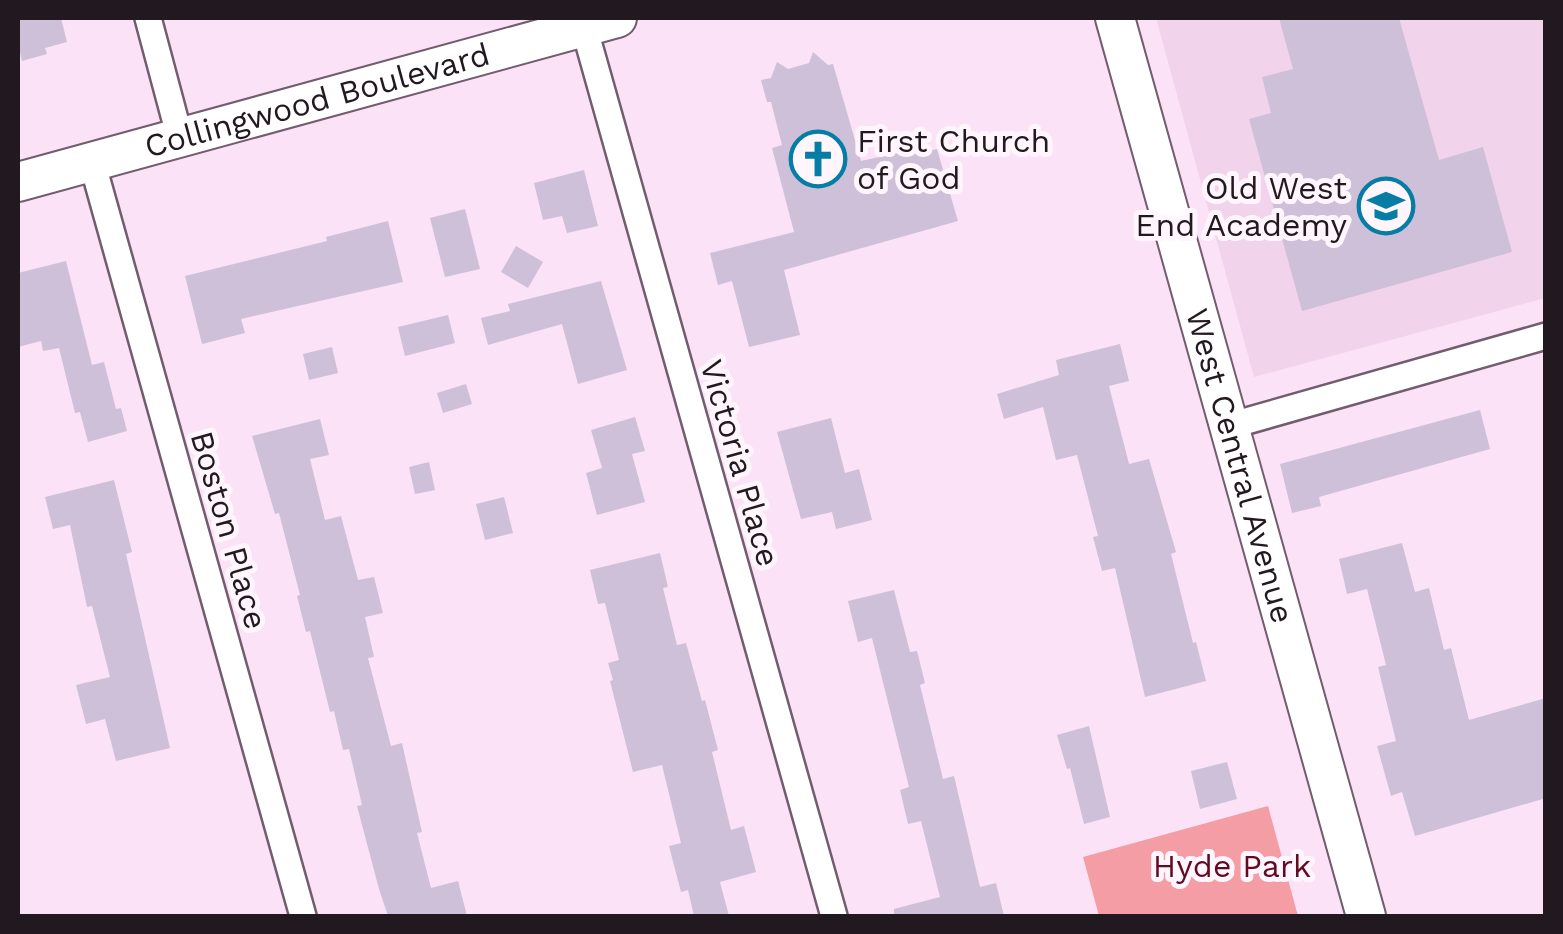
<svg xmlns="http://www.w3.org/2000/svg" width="1563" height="934" viewBox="0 0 1563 934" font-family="'Work Sans',sans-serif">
  <rect width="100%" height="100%" fill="#fbe2f6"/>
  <!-- built -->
  <path fill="#f1d3eb" d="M 1156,18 L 1545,18 L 1545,298 L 1254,377 Z"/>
  <!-- green -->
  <path fill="#f49da4" d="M 1268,806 L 1298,916 L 1099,916 L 1083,857 Z"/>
  <!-- building -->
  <g fill="#cec0d8">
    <path d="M 18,18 L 61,18 L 67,42 L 45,48 L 47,54 L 22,61 L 18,44 Z"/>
    <path d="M 1279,18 L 1399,18 L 1439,160 L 1483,147 L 1512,252 L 1302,311 L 1249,119 L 1271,113 L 1262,77 L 1293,69 Z"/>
    <path d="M 813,52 L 828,65 L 833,64 L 861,161 L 916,149 L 920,153 L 937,149 L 958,221 L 784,270 L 800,335 L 749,347 L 732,281 L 718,285 L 710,253 L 794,232 L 772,148 L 782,145 L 771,102 L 767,102 L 761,80 L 771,78 L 777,62 L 788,69 L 809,63 Z"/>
    <path d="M 584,170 L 598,226 L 567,233 L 562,216 L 543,220 L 534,183 Z"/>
    <path d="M 465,209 L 480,269 L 445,277 L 430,218 Z"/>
    <path d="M 388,221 L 403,282 L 241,319 L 245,333 L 202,344 L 185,276 L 327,241 L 326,237 Z"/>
    <path d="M 516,246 L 543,262 L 528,288 L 501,272 Z"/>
    <path d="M 66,261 L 92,365 L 104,362 L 116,409 L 121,408 L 127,431 L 88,442 L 80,412 L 75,413 L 59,348 L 43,351 L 41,341 L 18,347 L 18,273 Z"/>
    <path d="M 601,281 L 627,370 L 578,384 L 562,324 L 488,345 L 481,318 L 510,311 L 508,304 Z"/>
    <path d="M 448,315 L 455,343 L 405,356 L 398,327 Z"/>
    <path d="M 1120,344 L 1129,381 L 1109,386 L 1129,464 L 1149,459 L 1176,552 L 1171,554 L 1193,643 L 1196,642 L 1206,681 L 1145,697 L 1115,568 L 1102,571 L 1093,537 L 1098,536 L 1077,455 L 1056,460 L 1043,407 L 1004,419 L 997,394 L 1059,375 L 1056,360 Z"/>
    <path d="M 332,347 L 338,373 L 309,380 L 303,354 Z"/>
    <path d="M 466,384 L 472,404 L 443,413 L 437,393 Z"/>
    <path d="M 1480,410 L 1490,449 L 1319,497 L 1321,506 L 1292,513 L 1280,464 Z"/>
    <path d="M 635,417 L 645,451 L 632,454 L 645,502 L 597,515 L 586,473 L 602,468 L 591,430 Z"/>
    <path d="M 831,418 L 845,473 L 859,469 L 872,520 L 836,529 L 832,512 L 801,519 L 777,432 Z"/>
    <path d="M 320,419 L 329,455 L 310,459 L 325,520 L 341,516 L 358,580 L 374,577 L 383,613 L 365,617 L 374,657 L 368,658 L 391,746 L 402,743 L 422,832 L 417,833 L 431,888 L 458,881 L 467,916 L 388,916 L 379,889 L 357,806 L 362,805 L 349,749 L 343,750 L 334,711 L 330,712 L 310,631 L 306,632 L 297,596 L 300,595 L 279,513 L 275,514 L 252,436 Z"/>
    <path d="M 429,462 L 435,490 L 415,494 L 409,467 Z"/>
    <path d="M 114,480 L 132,552 L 126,554 L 170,748 L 116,761 L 105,719 L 86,724 L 76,685 L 110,677 L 92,606 L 87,607 L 70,525 L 53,529 L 45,497 Z"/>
    <path d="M 504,497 L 513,533 L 485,540 L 476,504 Z"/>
    <path d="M 1402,543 L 1415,592 L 1429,588 L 1444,650 L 1451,648 L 1469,720 L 1546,698 L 1546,798 L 1415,836 L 1402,792 L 1391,796 L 1377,746 L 1396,741 L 1378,667 L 1386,665 L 1367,589 L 1347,594 L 1339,559 Z"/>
    <path d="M 660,553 L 668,587 L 663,588 L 677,645 L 686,643 L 702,701 L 705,700 L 718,750 L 712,752 L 731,830 L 744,826 L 756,872 L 720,882 L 729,916 L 694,916 L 688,890 L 681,892 L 669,846 L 681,843 L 662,765 L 633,772 L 610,681 L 613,680 L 608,663 L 619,660 L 605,603 L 598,604 L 590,570 Z"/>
    <path d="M 894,590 L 910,652 L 917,651 L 925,683 L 920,685 L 943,779 L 954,776 L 980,887 L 996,883 L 1004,916 L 894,916 L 894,909 L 940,897 L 921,821 L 908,824 L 900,790 L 909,787 L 872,638 L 858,642 L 848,601 Z"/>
    <path d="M 1089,726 L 1110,817 L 1084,824 L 1070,768 L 1067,769 L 1057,735 Z"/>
    <path d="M 1227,762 L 1237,799 L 1200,809 L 1191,771 Z"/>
  </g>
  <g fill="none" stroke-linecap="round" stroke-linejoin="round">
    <!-- minor casing -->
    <g stroke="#725d6e" stroke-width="30">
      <g id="minor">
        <path d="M 148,18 L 180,138"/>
        <path d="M 584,27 L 834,916"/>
        <path d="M 92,162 L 303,916"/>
        <path d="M 1229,426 L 1546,336"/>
      </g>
    </g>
    <!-- secondary casing -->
    <g stroke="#725d6e" stroke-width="42">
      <g id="secondary">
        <path id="s1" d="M 1115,18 L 1366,916"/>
        <path id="s2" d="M 18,182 L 617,18"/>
      </g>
    </g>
    <!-- minor -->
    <use href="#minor" stroke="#fff" stroke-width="25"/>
    <!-- secondary -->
    <use href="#secondary" stroke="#fff" stroke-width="38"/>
  </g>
  <!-- icons -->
  <defs>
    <g id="church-ring" transform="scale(2.875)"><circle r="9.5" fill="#fff5fc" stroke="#057da4" stroke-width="1.5"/><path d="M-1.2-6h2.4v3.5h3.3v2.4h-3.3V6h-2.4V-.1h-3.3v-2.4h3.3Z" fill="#057da4"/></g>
    <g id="school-ring" transform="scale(2.875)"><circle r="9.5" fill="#fff5fc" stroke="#057da4" stroke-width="1.5"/><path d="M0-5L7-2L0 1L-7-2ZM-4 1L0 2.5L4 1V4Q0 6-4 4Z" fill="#057da4"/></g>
  </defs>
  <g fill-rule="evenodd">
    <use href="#church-ring" x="818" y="159"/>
    <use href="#school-ring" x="1386" y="206"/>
  </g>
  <g text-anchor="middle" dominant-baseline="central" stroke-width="10" stroke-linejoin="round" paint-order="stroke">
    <!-- street labels -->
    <g font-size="32" fill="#221920" stroke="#fff5fc">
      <text stroke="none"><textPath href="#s2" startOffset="310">Collingwood Boulevard</textPath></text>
      <text transform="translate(740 463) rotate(74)">Victoria Place</text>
      <text stroke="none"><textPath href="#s1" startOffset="465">West Central Avenue</textPath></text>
      <text transform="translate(229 530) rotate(74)">Boston Place</text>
    </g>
    <!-- poi labels -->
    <g font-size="32" fill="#221920" stroke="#fff5fc" text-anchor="start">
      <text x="857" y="141">First Church<tspan x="857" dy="37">of God</tspan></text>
      <text x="1347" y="188" text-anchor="end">Old West<tspan x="1347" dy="37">End Academy</tspan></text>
    </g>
    <!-- park labels -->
    <g font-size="32" fill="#610a20" stroke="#fff5fc">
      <text x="1232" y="866">Hyde Park</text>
    </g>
  </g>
  <!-- border -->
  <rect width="1563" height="934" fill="none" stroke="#221920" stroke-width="40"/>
</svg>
